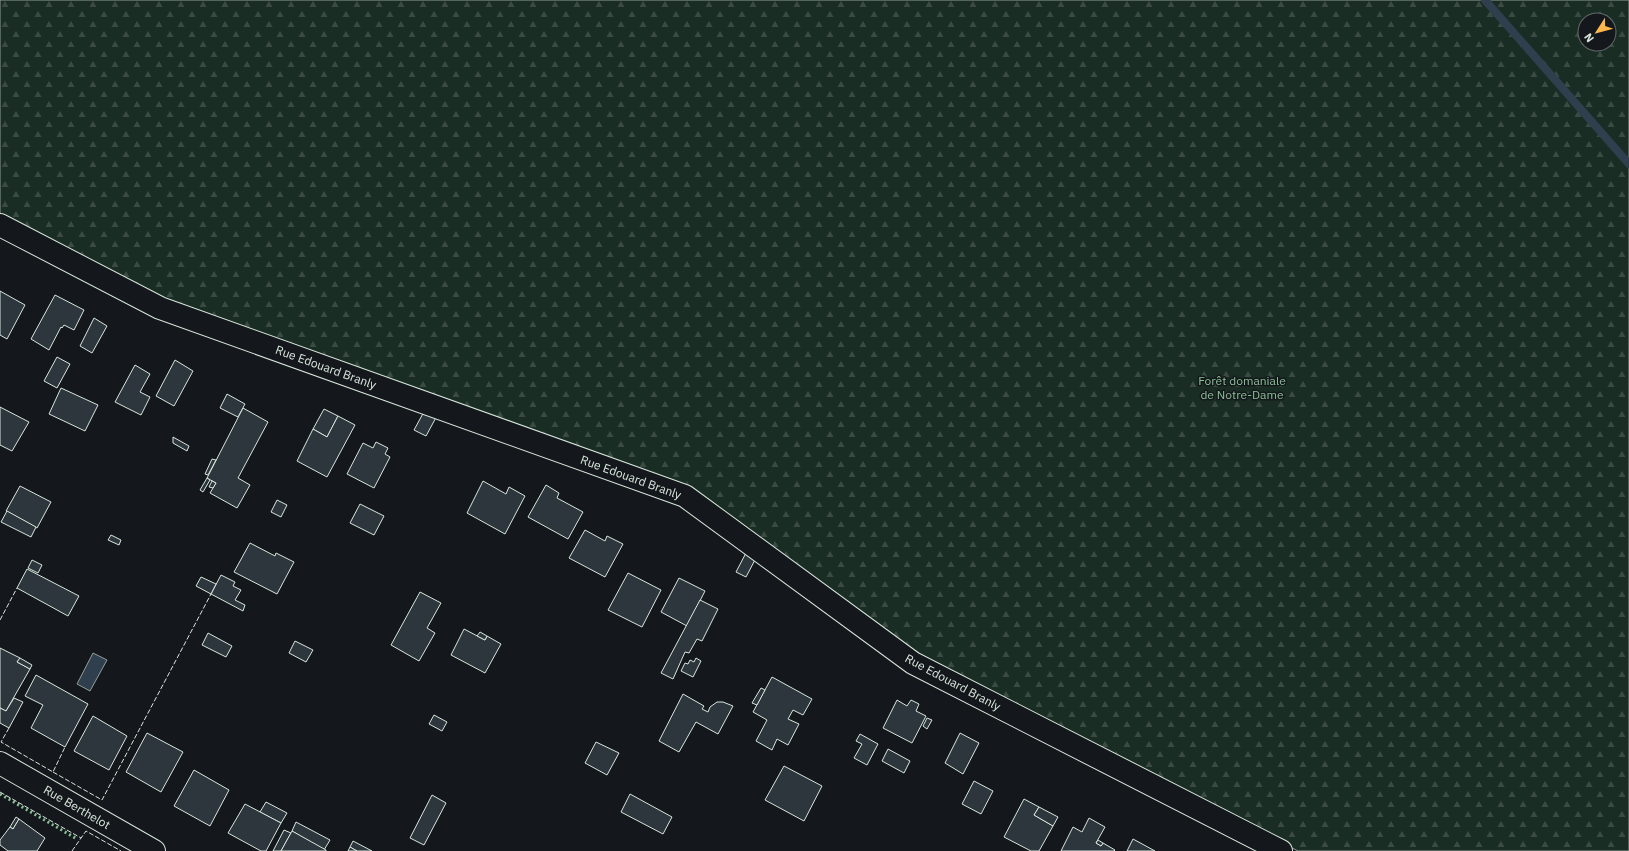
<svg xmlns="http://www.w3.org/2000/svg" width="1629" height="851" viewBox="0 0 1629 851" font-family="'IBM Plex Sans',sans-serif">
  <defs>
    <pattern id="forest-firs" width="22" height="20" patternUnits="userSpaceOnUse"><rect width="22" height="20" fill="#1a2d24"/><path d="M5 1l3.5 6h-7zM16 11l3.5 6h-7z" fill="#3b4b43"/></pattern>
  </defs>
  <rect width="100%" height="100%" fill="#14181c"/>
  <!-- forest -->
  <path fill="url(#forest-firs)" stroke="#939e99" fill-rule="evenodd" d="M 0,0 L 1629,0 L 1629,851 L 1298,851 L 922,657 L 692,494 L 160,312 L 0,221 ZM 1585,20 L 1609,20 L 1609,44 L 1585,44 Z"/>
  <!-- water -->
  <path fill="#2f3f4d" stroke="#939e99" d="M 93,653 L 107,660 L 90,691 L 77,684 Z"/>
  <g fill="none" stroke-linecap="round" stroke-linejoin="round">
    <!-- stream -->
    <path stroke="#2f3f4d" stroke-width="8" d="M 1485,0 L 1629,164"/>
  </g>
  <!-- building -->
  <g fill="#2c363c" stroke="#d8e6dc">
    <path d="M 0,291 L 25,305 L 7,339 L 0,335 Z"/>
    <path d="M 55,295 L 84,310 L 74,330 L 64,325 L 62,328 L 61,327 L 49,350 L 31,339 Z"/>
    <path d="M 94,318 L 107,326 L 92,353 L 80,346 Z"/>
    <path d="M 57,357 L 70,364 L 57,388 L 44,381 Z"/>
    <path d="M 175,360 L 193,371 L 174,406 L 156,396 Z"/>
    <path d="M 135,365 L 150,374 L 140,392 L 150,397 L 141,415 L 115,402 Z"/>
    <path d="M 61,388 L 98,405 L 85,431 L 49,414 Z"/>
    <path d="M 227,394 L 245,404 L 238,417 L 220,408 Z"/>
    <path d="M 0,407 L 29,422 L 12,451 L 0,445 Z"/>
    <path d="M 243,408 L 268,422 L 238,478 L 250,485 L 237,508 L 210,493 L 216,483 L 207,478 Z"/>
    <path d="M 426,408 L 439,412 L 426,436 L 414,430 Z"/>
    <path d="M 324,409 L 338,416 L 327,437 L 313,429 Z"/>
    <path d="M 338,416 L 355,425 L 327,477 L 297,461 L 313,429 L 327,437 Z"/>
    <path d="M 173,437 L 189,446 L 187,451 L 173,443 Z"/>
    <path d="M 376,442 L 388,448 L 385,454 L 390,457 L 374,488 L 347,474 L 363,443 L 373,448 Z"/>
    <path d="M 212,459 L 216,460 L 208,475 L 205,474 Z"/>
    <path d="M 207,478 L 210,480 L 203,492 L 200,490 Z"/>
    <path d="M 212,481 L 216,483 L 213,488 L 209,487 Z"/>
    <path d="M 483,481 L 506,494 L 509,487 L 525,496 L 505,534 L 467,513 Z"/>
    <path d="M 546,485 L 559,493 L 557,498 L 583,512 L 568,539 L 528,517 Z"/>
    <path d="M 20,486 L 51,502 L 37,528 L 6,511 Z"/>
    <path d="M 277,500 L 287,505 L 281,517 L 271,512 Z"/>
    <path d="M 360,504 L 384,516 L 374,535 L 350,523 Z"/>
    <path d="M 7,511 L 36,527 L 31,537 L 1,522 Z"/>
    <path d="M 585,530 L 605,541 L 607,536 L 623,544 L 605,577 L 569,558 Z"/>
    <path d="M 111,535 L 121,540 L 119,545 L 108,540 Z"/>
    <path d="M 250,543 L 275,556 L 276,553 L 294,562 L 277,594 L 234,572 Z"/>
    <path d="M 747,551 L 756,558 L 746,577 L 736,572 Z"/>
    <path d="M 32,560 L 42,565 L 38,573 L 28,568 Z"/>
    <path d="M 27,569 L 79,596 L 68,616 L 17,588 Z"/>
    <path d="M 628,573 L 661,590 L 642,627 L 608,610 Z"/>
    <path d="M 221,575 L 235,582 L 233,586 L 241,590 L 235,600 L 245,605 L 243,611 L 211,594 Z"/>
    <path d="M 201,577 L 216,584 L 211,594 L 196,586 Z"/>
    <path d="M 679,578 L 705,591 L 687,626 L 661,612 Z"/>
    <path d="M 420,592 L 441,603 L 427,628 L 435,633 L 419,661 L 391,645 Z"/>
    <path d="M 700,600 L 718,609 L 702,641 L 697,639 L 689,653 L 685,652 L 673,679 L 661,673 Z"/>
    <path d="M 464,629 L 485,640 L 487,636 L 501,644 L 485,673 L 451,655 Z"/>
    <path d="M 480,632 L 487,636 L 485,640 L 477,636 Z"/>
    <path d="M 208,633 L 232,646 L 226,657 L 202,645 Z"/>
    <path d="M 295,641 L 313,650 L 306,662 L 289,653 Z"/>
    <path d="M 0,648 L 20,658 L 17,662 L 30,669 L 6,711 L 0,708 Z"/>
    <path d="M 20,658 L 32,665 L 30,669 L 17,662 Z"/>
    <path d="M 696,658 L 701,661 L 693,677 L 681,671 L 685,663 L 688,664 L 690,660 L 694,662 Z"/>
    <path d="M 36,675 L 88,704 L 65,747 L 31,728 L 43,705 L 25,696 Z"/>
    <path d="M 772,677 L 812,699 L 803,715 L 793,710 L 788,719 L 799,724 L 788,745 L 777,739 L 772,750 L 756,741 L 767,720 L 753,712 Z"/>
    <path d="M 761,688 L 765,690 L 757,705 L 752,703 Z"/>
    <path d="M 683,694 L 704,706 L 702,709 L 708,712 L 710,707 L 717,702 L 723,702 L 733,706 L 718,734 L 696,722 L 679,752 L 659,741 Z"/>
    <path d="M 14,698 L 23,702 L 9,728 L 0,723 L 0,708 L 6,711 Z"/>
    <path d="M 897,700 L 907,706 L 911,700 L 919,704 L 916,711 L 926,716 L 912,743 L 883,728 Z"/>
    <path d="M 434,715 L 447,722 L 442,731 L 429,724 Z"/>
    <path d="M 93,716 L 127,736 L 109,770 L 74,751 Z"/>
    <path d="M 927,718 L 932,720 L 927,729 L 923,726 Z"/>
    <path d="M 147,733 L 183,752 L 161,792 L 126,772 Z"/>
    <path d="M 960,733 L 979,743 L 963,774 L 945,763 Z"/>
    <path d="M 860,734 L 878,744 L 867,765 L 854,758 L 862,744 L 856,741 Z"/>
    <path d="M 596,742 L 619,753 L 607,775 L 585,763 Z"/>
    <path d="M 888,749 L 910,761 L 904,773 L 882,761 Z"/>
    <path d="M 784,766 L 822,786 L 804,821 L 765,800 Z"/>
    <path d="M 194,770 L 229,790 L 210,826 L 174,806 Z"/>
    <path d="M 974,781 L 993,791 L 981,814 L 962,804 Z"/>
    <path d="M 630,794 L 672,817 L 663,834 L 621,812 Z"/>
    <path d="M 432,795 L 446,803 L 424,845 L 410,838 Z"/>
    <path d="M 1024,799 L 1039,807 L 1034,815 L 1053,826 L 1039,851 L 1031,851 L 1004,837 Z"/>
    <path d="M 266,802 L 287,813 L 281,823 L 260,812 Z"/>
    <path d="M 245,804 L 281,823 L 266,851 L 261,851 L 228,833 Z"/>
    <path d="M 1039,807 L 1058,817 L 1053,826 L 1034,815 Z"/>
    <path d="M 16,817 L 19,819 L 13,829 L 10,827 Z"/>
    <path d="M 1089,818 L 1105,827 L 1096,843 L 1101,846 L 1103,843 L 1115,850 L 1114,851 L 1061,851 L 1073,827 L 1082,832 Z"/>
    <path d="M 19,819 L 45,838 L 37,851 L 8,851 L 0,845 L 0,840 L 10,827 L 13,829 Z"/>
    <path d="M 296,822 L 330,840 L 324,850 L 292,831 Z"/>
    <path d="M 284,830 L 291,833 L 281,851 L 273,851 Z"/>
    <path d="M 292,831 L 326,850 L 326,851 L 281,851 Z"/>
    <path d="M 1133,839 L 1155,851 L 1127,851 Z"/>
    <path d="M 1098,840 L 1103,843 L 1101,846 L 1096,843 Z"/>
    <path d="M 353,841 L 372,851 L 357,851 L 350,847 Z"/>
    <path d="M 350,847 L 357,851 L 348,851 Z"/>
  </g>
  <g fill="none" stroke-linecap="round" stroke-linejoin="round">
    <!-- street casing -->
    <g stroke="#d8e6dc" stroke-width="24">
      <g id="street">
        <path d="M 0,225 L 160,308 L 685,496 L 913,663 L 1281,851"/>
        <path d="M 0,763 L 154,851"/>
      </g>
    </g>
    <!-- street -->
    <use href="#street" stroke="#14181c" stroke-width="22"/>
    <!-- hedge -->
    <path stroke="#8ac095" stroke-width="3" stroke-dasharray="2 3" stroke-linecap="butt" d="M 0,794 L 77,839"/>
    <!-- fence -->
    <g stroke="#d8e6dc" stroke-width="1" stroke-dasharray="5 2" stroke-linecap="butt">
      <path d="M 0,620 L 17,588"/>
      <path d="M 9,728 L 1,742 L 53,772 L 65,747"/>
      <path d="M 53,772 L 102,800 L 211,594"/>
      <path d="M 0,792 L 81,838"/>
      <path d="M 72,851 L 86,831 L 121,851"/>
    </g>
  </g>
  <g text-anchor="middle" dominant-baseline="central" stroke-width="3" stroke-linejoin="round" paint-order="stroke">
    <!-- street labels -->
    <g font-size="12" fill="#d8e6dc" stroke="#14181c">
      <text transform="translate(326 367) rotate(20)">Rue Edouard Branly</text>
      <text transform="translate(631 477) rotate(20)">Rue Edouard Branly</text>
      <text transform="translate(953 682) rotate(28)">Rue Edouard Branly</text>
      <text transform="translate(77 807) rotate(30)">Rue Berthelot</text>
    </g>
    <!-- park labels -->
    <g font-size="12" fill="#8ac095" stroke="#14181c">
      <text x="1242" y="380">Forêt domaniale<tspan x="1242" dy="14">de Notre-Dame</tspan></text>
    </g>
  </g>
  <!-- north arrow -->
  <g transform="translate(1597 32) rotate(234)"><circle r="19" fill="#14181c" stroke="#626a69"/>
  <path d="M0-3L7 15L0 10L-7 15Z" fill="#ffb74d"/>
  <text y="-6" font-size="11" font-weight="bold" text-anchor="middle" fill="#d8e6dc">N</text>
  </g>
</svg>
